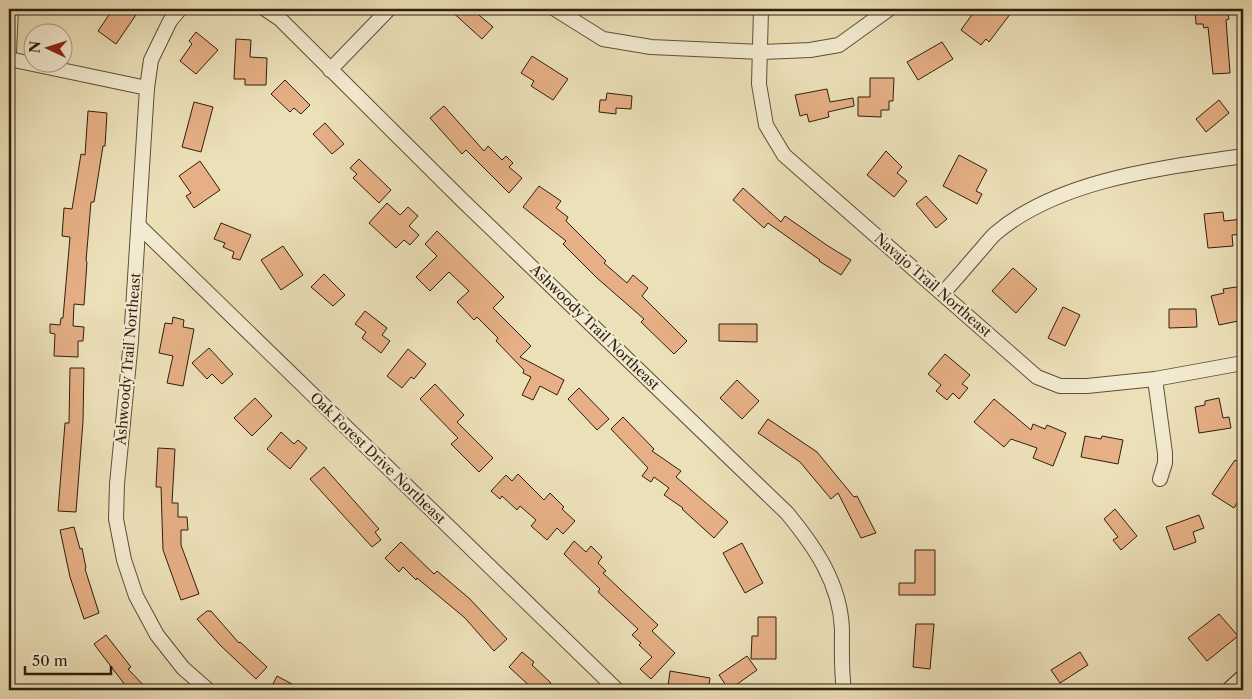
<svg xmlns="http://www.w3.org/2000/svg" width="1252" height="699" viewBox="0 0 1252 699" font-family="'Libre Caslon Text',serif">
  <rect width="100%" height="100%" fill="#ece0b8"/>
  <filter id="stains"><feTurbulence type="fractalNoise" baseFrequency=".004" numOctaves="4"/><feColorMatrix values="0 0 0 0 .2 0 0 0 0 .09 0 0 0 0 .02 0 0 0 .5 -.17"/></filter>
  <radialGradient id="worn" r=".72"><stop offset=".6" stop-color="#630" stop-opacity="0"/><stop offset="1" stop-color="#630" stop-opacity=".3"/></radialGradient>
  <!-- building -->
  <g fill="#e6af85" stroke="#2f1f0e">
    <path d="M 113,9 L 133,9 L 138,12 L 116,44 L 98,31 Z"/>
    <path d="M 449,9 L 472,9 L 493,27 L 482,39 Z"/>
    <path d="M 976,9 L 1014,9 L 989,42 L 986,39 L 981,45 L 961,30 Z"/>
    <path d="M 1195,9 L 1227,9 L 1229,19 L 1226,20 L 1230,73 L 1213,74 L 1208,27 L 1204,28 L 1203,24 L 1196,24 Z"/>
    <path d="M 196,32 L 218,50 L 196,74 L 180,61 L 192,44 L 189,41 Z"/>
    <path d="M 236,39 L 251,40 L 250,57 L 267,58 L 266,85 L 245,85 L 245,79 L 234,79 Z"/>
    <path d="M 942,42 L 953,59 L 918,80 L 907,62 Z"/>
    <path d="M 532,56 L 568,79 L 553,100 L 531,86 L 534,81 L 521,73 Z"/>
    <path d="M 870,78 L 894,78 L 893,101 L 889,101 L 889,110 L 881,110 L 881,117 L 858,116 L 858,97 L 870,97 Z"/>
    <path d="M 285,80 L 310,105 L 301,114 L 294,108 L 290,112 L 271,94 Z"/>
    <path d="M 827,89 L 830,102 L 853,98 L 854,106 L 828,112 L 829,117 L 809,122 L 807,114 L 800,116 L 795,95 Z"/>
    <path d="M 607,93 L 632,96 L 631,109 L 616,108 L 616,114 L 599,112 L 600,100 L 606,100 Z"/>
    <path d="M 1219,100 L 1229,113 L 1206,132 L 1196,119 Z"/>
    <path d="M 194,102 L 213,107 L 201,152 L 182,147 Z"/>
    <path d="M 444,106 L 484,151 L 488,146 L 502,160 L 506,156 L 513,163 L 509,167 L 522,178 L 509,193 L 466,150 L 462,154 L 430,118 Z"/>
    <path d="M 88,111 L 107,113 L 105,146 L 103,146 L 94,202 L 91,202 L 86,261 L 87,262 L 84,305 L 74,304 L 73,326 L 84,327 L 83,341 L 78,341 L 78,357 L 54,356 L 55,334 L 50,333 L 50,324 L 60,325 L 61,318 L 63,318 L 70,237 L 62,236 L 64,208 L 72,209 L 81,154 L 85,155 Z"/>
    <path d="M 325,123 L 344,144 L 332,154 L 313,134 Z"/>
    <path d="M 886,151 L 902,167 L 897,173 L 907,181 L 894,197 L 867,175 Z"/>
    <path d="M 959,155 L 987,170 L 976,191 L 982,194 L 977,204 L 943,186 Z"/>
    <path d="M 359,159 L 391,190 L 379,203 L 353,178 L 357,174 L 350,168 Z"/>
    <path d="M 200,161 L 220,190 L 194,208 L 186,196 L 191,193 L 179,176 Z"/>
    <path d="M 539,186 L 561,201 L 556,208 L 568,217 L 566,221 L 606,261 L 604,263 L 627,283 L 633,275 L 648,288 L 642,296 L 687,341 L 674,354 L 641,322 L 644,319 L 597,278 L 563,244 L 566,241 L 523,207 Z"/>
    <path d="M 743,188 L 781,222 L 785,216 L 828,246 L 851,260 L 841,275 L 819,261 L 820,260 L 768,223 L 764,228 L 733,200 Z"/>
    <path d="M 926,196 L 947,219 L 936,228 L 916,204 Z"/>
    <path d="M 387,203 L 400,215 L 408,207 L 418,216 L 409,226 L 419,235 L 410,245 L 404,240 L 396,248 L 369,223 Z"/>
    <path d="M 1223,212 L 1224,221 L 1243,219 L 1243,234 L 1232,235 L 1233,246 L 1208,248 L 1204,214 Z"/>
    <path d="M 221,223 L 251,235 L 240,260 L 232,258 L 234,252 L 223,247 L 225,243 L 214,239 Z"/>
    <path d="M 437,231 L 504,297 L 493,308 L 531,346 L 520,357 L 564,380 L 557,395 L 540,386 L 533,400 L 522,395 L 531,377 L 523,373 L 524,370 L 496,341 L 498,338 L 477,317 L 474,320 L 457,302 L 469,291 L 449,272 L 430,291 L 416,277 L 437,256 L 425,244 Z"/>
    <path d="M 283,246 L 303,275 L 281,290 L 261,260 Z"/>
    <path d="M 1013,268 L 1037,289 L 1016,313 L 992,291 Z"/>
    <path d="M 324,274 L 345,295 L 333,306 L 311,287 Z"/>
    <path d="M 1243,286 L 1243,320 L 1219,325 L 1211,296 L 1224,293 L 1223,289 Z"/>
    <path d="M 1063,307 L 1080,315 L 1065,346 L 1048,338 Z"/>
    <path d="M 1169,309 L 1196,309 L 1197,327 L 1169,328 Z"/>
    <path d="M 365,311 L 387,328 L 382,335 L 390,341 L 381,353 L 362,338 L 366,332 L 355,324 Z"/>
    <path d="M 173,317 L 184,320 L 183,327 L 194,329 L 183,386 L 167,383 L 173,356 L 159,353 L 165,323 L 172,324 Z"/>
    <path d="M 719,324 L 757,324 L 757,342 L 719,341 Z"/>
    <path d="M 209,348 L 233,374 L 222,384 L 212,374 L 207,379 L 192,363 Z"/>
    <path d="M 408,349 L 426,364 L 414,379 L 411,377 L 402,388 L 387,376 Z"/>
    <path d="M 945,354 L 970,375 L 962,384 L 968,388 L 959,399 L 953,393 L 947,400 L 936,391 L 941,385 L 928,374 Z"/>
    <path d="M 70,368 L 84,368 L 83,421 L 76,512 L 58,511 L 65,423 L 69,423 Z"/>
    <path d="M 737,380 L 759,401 L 742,419 L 720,398 Z"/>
    <path d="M 435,384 L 464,415 L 457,422 L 493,458 L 479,472 L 451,444 L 458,438 L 420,399 Z"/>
    <path d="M 579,388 L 609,419 L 597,430 L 568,399 Z"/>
    <path d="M 255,398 L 272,416 L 252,436 L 234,418 Z"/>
    <path d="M 1219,398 L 1223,418 L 1229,417 L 1231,428 L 1199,433 L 1195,407 L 1205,405 L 1205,401 Z"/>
    <path d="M 994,399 L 1031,430 L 1033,424 L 1045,429 L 1047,425 L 1066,433 L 1053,466 L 1033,458 L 1037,448 L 1011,439 L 1004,447 L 974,422 Z"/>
    <path d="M 623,417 L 654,449 L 652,451 L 681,471 L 676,477 L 728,522 L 714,538 L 682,509 L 683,508 L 664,495 L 669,488 L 654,477 L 651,482 L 642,476 L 648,468 L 611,429 Z"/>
    <path d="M 768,419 L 817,452 L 854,497 L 857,496 L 876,533 L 861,538 L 838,493 L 831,499 L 800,462 L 758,433 Z"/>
    <path d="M 281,432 L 294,444 L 298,440 L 307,448 L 290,469 L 267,449 Z"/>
    <path d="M 1085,436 L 1101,439 L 1102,436 L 1123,440 L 1118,464 L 1081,457 Z"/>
    <path d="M 158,448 L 175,449 L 172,503 L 178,503 L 178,517 L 187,517 L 188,530 L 181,530 L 181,545 L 199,594 L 181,600 L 163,550 L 161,487 L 156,487 Z"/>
    <path d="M 1235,460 L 1243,466 L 1243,507 L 1237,503 L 1234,508 L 1212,494 Z"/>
    <path d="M 324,467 L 379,529 L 375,532 L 381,540 L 372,547 L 310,479 Z"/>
    <path d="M 518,474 L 544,500 L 550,493 L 564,507 L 562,509 L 575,521 L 563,534 L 557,528 L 547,540 L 531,526 L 536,520 L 520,506 L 517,510 L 502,496 L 500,499 L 491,491 L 506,475 L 512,481 Z"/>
    <path d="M 1115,509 L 1137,536 L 1121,550 L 1113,540 L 1118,537 L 1104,519 Z"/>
    <path d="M 1199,515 L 1204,528 L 1193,532 L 1196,542 L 1174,550 L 1166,527 Z"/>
    <path d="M 74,527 L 80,549 L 82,548 L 86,568 L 85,569 L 99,613 L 84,619 L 70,577 L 60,530 Z"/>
    <path d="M 574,541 L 586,552 L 591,546 L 602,557 L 598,563 L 606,571 L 603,573 L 658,625 L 652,631 L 675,653 L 651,679 L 640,669 L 652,657 L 639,645 L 641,643 L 632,635 L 638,629 L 598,592 L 600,589 L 564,554 Z"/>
    <path d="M 401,542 L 434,574 L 437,571 L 470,599 L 507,639 L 494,651 L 465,618 L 417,578 L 416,580 L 403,567 L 399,572 L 385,558 Z"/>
    <path d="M 742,543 L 763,583 L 745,593 L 723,553 Z"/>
    <path d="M 915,550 L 935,550 L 935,595 L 899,595 L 899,583 L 915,583 Z"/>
    <path d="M 207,611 L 211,611 L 239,643 L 240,642 L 267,667 L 256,679 L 220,645 L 197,619 Z"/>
    <path d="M 1219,614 L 1238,636 L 1207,661 L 1188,638 Z"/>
    <path d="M 758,617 L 776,617 L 776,659 L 751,659 L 752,636 L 758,636 Z"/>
    <path d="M 916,624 L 934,624 L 930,669 L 913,667 Z"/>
    <path d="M 106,635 L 131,667 L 128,669 L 148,690 L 120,690 L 125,685 L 94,644 Z"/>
    <path d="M 522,652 L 534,662 L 532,665 L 551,683 L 545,690 L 534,690 L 509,667 Z"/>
    <path d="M 1080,652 L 1088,665 L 1060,683 L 1051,670 Z"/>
    <path d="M 747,656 L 757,670 L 729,690 L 719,675 Z"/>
    <path d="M 670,671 L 710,678 L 708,690 L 693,690 L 668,686 Z"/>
    <path d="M 277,676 L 303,690 L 270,690 Z"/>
  </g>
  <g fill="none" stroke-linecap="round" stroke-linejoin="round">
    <!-- minor casing -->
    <g stroke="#5e4f38" stroke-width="16">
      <g id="minor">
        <path d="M 180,9 L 170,21 L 151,60 L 147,88 L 131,341 L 117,484 L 116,519 L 124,560 L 136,596 L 157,635 L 183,668 L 208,690"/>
        <path d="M 265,9 L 280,19 L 461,199 L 787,513 C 815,547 840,583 842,629 C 842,649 841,670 844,690"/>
        <path d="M 555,9 L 603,39 L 651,47 L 761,52 L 810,50 L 839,45 L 889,9"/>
        <path d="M 761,9 L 759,84 L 766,125 L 784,155 L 1037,377 L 1060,386 L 1087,386 L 1155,379 L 1243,363"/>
        <path d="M 9,53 L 11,9"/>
        <path d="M 9,59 L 147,88"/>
        <path d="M 330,70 L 389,9"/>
        <path d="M 139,226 L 617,690"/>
        <path d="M 943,293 C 955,280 966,267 978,253 C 984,247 989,239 996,233 C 1060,179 1162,168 1243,156"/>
        <path d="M 1155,379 L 1165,453 L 1165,463 L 1160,479"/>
      </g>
    </g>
    <!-- secondary casing -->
    <g stroke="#2f1f0e" stroke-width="21">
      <path id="secondary" d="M 1232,690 L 1243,680"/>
    </g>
    <!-- minor -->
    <use href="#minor" stroke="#f3ebd1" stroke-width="14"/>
    <!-- secondary -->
    <use href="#secondary" stroke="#f3ebd1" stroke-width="19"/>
  </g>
  <g text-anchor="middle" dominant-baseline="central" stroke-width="4.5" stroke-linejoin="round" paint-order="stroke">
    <!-- street labels -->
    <g font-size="14" fill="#2f1f0e" stroke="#f3ebd1">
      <text transform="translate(933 285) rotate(41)">Navajo Trail Northeast</text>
      <text transform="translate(595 327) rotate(44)">Ashwoody Trail Northeast</text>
      <text transform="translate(128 359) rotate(-85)">Ashwoody Trail Northeast</text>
      <text transform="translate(378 458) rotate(44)">Oak Forest Drive Northeast</text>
    </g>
  </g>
  <!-- margin -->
  <rect width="1252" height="699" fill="none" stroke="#ece0b8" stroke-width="30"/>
  <rect x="10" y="10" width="1232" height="679" fill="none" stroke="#2f1f0e" stroke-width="2.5"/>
  <rect x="15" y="15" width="1222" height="669" fill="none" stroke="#2f1f0e"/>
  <!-- north arrow -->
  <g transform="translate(48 48) rotate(274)"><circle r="24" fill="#f3ebd1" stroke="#a59983"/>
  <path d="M0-4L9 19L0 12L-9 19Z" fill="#8f2418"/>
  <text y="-8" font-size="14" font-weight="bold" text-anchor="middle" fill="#2f1f0e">N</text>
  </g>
  <!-- scale -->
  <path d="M25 666v8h86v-8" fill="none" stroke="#2f1f0e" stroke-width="2.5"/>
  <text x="32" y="666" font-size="15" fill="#2f1f0e" stroke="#f3ebd1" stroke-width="4" paint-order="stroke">50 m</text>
  <rect width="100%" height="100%" filter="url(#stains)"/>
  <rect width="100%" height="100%" fill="url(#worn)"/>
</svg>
